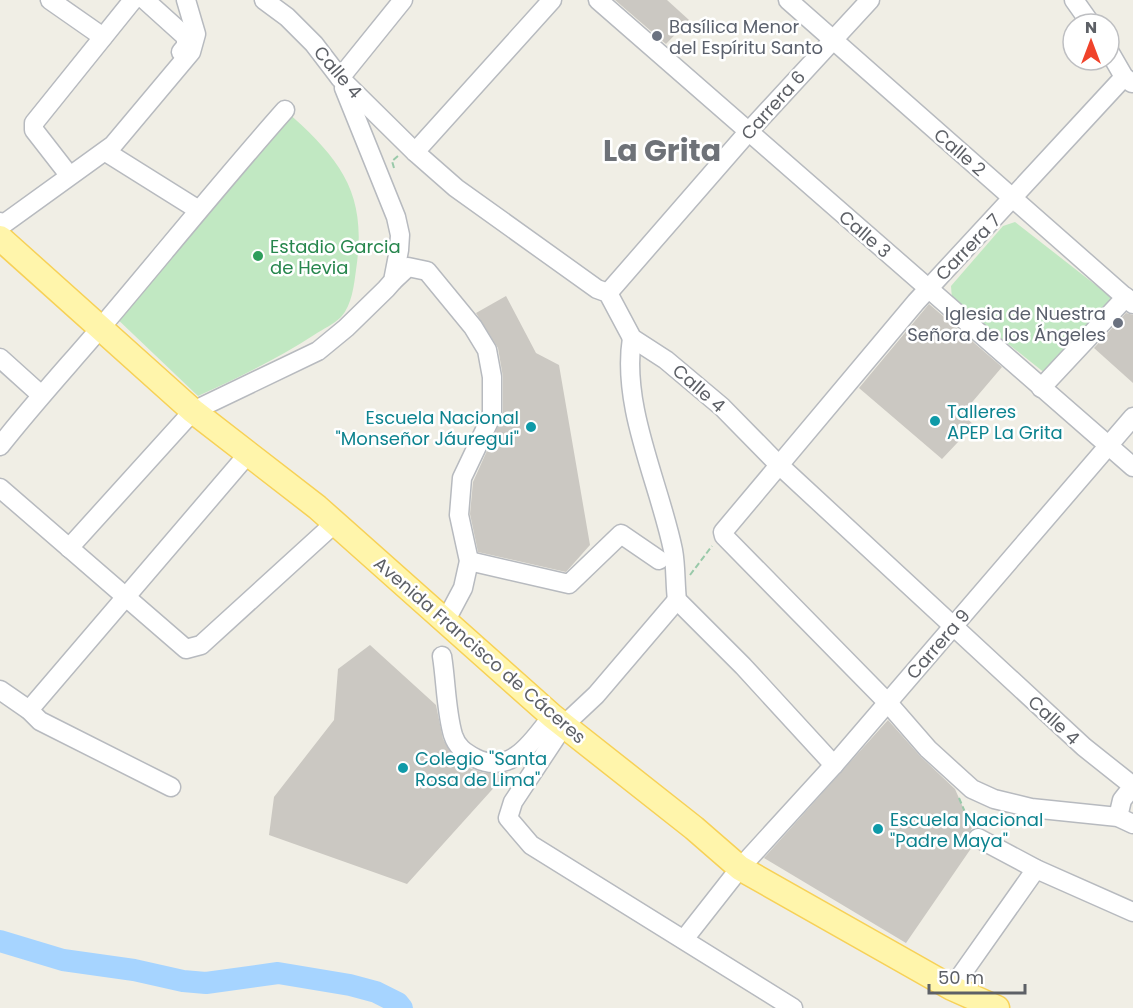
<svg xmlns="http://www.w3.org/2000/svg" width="1133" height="1008" viewBox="0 0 1133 1008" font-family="Poppins,sans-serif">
  <rect width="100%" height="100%" fill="#f0eee5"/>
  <!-- green -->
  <g fill="#c1e8c2">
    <path d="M 285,110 C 340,159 368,192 356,270 C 354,285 352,305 341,317 C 334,324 323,329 314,335 C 277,359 238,378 198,396 L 112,314 Z"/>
    <path d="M 1015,222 L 1120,304 L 1051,378 L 952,299 L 951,286 L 1003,226 Z"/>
  </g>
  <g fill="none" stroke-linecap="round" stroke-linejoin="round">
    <!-- river -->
    <path stroke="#a6d4ff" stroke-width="22" d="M 0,941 L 63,960 L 134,970 L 183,981 L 206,983 L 278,973 L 350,985 L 376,992 L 398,1003 L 402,1008"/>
  </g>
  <!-- building -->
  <g fill="#cbc8c2">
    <path d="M 615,0 L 667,0 L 689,20 L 666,44 Z"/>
    <path d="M 506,296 L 536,353 L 559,365 L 590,545 L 566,572 L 478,552 L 470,514 L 473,482 L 503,415 L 503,377 L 498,348 L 476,313 Z"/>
    <path d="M 929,304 L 1002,367 L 962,414 L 974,425 L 942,459 L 859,388 Z"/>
    <path d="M 1126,313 L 1133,315 L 1133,383 L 1094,348 Z"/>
    <path d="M 370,645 L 436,705 L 443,739 L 454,757 L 469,768 L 484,773 L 508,772 L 407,884 L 269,835 L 274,797 L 334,720 L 338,669 Z"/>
    <path d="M 888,720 L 920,756 L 955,789 L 972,828 L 967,838 L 972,847 L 906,943 L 764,858 Z"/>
  </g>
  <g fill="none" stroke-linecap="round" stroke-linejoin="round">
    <!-- minor casing -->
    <g stroke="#b7babf" stroke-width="21">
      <g id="minor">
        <path d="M 50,0 L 103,37"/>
        <path d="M 145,0 L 186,37 L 186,46 L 181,52"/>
        <path d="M 264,0 L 287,17 L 314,44 L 340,78 L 415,152 L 456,188 L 597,289 L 608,293 L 632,338 L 666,360 L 722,407 L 778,464 L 1084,747 L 1133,786"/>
        <path d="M 598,0 L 1133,467"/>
        <path d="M 788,0 L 1133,304"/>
        <path d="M 1074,0 L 1091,24"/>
        <path d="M 1109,51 L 1124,77 L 1132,83"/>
        <path d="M 1124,77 L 916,302 L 723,532 L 724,536 L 888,703 L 928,749 L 972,789 L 994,799 L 1031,808 L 1118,817 L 1133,824"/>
        <path d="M 340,78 L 403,0"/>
        <path d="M 106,152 L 197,209"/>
        <path d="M 415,152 L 552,0"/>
        <path d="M 69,175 L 34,130 L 34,123 L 133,0"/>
        <path d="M 0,222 L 5,223 L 113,145 L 191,52 L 196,34 L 186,0"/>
        <path d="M 393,281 L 408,267 L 427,271 L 473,327 L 487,350 L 492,377 L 492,415 L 462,478 L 459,515 L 469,561 L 463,588 L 446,620"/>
        <path d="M 608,293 L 749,131 L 870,0"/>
        <path d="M 632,338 C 621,407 659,482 673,550 C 676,566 675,584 677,600 L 743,666 L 834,765"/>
        <path d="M 0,358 L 40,394"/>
        <path d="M 1041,388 L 1126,297"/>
        <path d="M 0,446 C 33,404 68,366 103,325 C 164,253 223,180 285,110"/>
        <path d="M 0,488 L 186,649 L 201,645 L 335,523"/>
        <path d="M 69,548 L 193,411 L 318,351 L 346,328 L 386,289 L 393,281 L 399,250 L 400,235 L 396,217 L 344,88"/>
        <path d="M 469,561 L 569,584 L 621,534 L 659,560"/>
        <path d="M 677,600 L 596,695 L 564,725 L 513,802 L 508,818 L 531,845 L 793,1008"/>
        <path d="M 442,656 C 446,681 446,711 453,735 C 457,747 464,752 475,758 C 511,776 532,742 552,716"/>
        <path d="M 0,690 L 29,710 L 40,721 L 171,787"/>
        <path d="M 29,710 L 248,454"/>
        <path d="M 1118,817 L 1122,800 L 1133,786"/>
        <path d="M 978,838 L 1036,869 L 1133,912"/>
        <path d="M 685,938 L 740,868 L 834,765 L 1133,417"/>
        <path d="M 952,988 L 1036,869"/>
      </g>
    </g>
    <!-- major casing -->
    <g stroke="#f7d157" stroke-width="27">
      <path id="major" d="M 0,238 L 193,411 L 317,507 L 552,716 L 694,828 L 740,868 L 952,988 L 997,1008"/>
    </g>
    <!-- path -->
    <g stroke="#99c9a9" stroke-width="2" stroke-dasharray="6 3" stroke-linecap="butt">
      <path d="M 394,168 L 392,161 L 398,156"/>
      <path d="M 690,575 L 712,546"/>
      <path d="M 959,798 L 971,826"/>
    </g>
    <!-- minor -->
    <use href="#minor" stroke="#fff" stroke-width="18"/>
    <!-- major -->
    <use href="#major" stroke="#fff5ab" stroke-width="24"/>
  </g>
  <!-- markers -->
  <g fill="#6b7280" stroke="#fff" stroke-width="2">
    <circle cx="657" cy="36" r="6"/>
    <circle cx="1118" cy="323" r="6"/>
  </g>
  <circle fill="#2e9e5b" stroke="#fff" stroke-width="2" cx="258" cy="256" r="6"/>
  <g fill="#0f9aa8" stroke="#fff" stroke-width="2">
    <circle cx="935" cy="421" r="6"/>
    <circle cx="531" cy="427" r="6"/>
    <circle cx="403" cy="768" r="6"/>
    <circle cx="878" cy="829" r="6"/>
  </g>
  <g text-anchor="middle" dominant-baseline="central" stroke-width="5" stroke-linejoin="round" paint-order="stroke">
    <!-- worship labels -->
    <g font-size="18" fill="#5b616d" stroke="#fff" text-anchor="start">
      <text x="669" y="26">Basílica Menor<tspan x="669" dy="21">del Espíritu Santo</tspan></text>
      <text x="1106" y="313" text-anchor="end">Iglesia de Nuestra<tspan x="1106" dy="21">Señora de los Ángeles</tspan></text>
    </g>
    <!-- street labels -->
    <g font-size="18" fill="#5d6066" stroke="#fff">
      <text transform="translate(338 72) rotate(49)">Calle 4</text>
      <text transform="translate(773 105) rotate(-48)">Carrera 6</text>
      <text transform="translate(960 152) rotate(41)">Calle 2</text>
      <text transform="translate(865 234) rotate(41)">Calle 3</text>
      <text transform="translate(968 247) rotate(-46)">Carrera 7</text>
      <text transform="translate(699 388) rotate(41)">Calle 4</text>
      <text transform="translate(938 644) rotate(-49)">Carrera 9</text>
      <text transform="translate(480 650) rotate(41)">Avenida Francisco de Cáceres</text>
      <text transform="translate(1054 720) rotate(43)">Calle 4</text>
    </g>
    <!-- leisure labels -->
    <g font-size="18" fill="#27864d" stroke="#fff" text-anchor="start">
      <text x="270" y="246">Estadio Garcia<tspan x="270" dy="21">de Hevia</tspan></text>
    </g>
    <!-- culture labels -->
    <g font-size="18" fill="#0d838f" stroke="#fff" text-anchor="start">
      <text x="947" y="411">Talleres<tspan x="947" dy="21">APEP La Grita</tspan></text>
      <text x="519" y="417" text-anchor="end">Escuela Nacional<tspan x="519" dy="21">"Monseñor Jáuregui"</tspan></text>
      <text x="415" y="758">Colegio "Santa<tspan x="415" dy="21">Rosa de Lima"</tspan></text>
      <text x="890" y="819">Escuela Nacional<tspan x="890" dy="21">"Padre Maya"</tspan></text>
    </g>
    <!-- town labels -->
    <g font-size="30" font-weight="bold" fill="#6e7278" stroke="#fff">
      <text x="662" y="150">La Grita</text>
    </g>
  </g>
  <!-- north arrow -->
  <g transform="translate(1091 42)"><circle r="28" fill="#ffffff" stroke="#bebfc2" stroke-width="1.5"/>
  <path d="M0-4.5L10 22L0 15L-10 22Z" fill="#f0432b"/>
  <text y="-9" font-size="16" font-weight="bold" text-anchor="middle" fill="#5d6066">N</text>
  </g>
  <!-- scale -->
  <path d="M929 984v9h96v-9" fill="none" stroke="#5d6066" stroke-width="3"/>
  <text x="938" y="984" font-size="18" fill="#5d6066" stroke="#ffffff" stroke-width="4.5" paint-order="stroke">50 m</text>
</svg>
